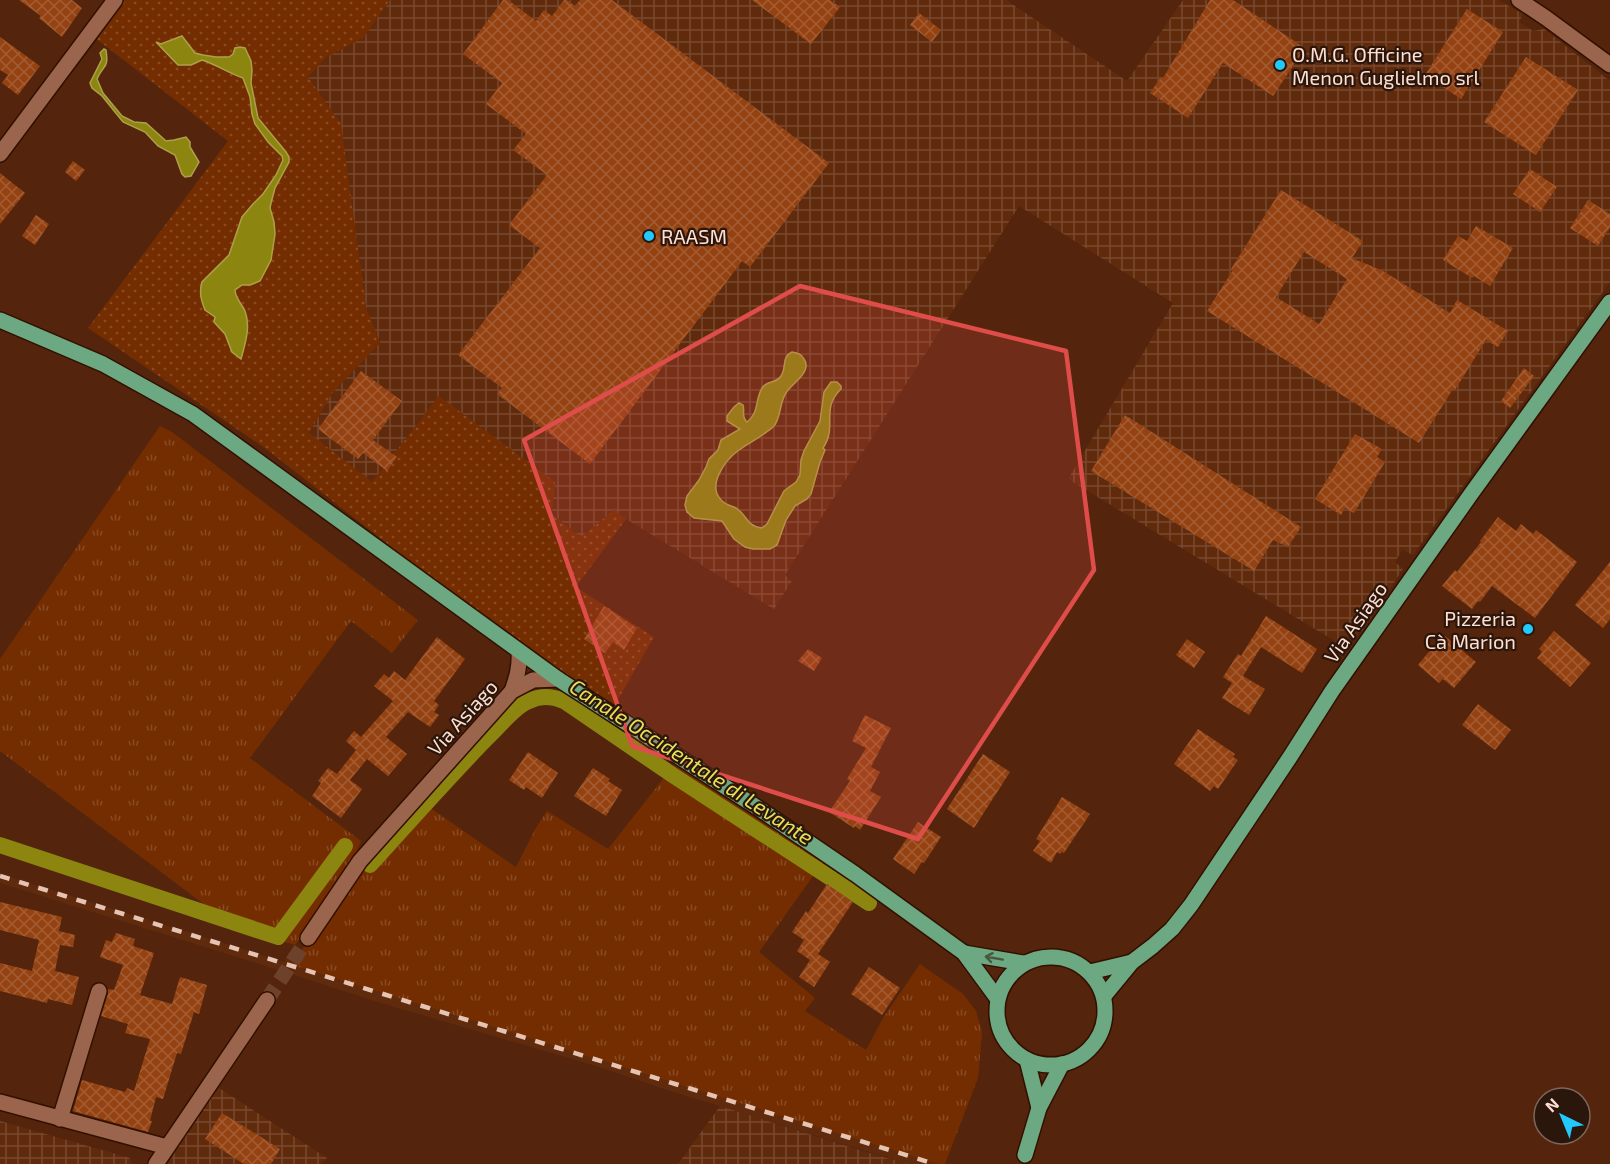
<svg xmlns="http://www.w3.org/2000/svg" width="1610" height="1164" viewBox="0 0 1610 1164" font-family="'Exo 2',sans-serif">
  <defs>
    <pattern id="industrial-grid" width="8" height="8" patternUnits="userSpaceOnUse" patternTransform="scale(1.5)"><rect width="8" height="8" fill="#602a0c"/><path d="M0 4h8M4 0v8" fill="none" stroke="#78482e"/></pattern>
    <pattern id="grass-tufts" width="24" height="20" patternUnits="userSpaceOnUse" patternTransform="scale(1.5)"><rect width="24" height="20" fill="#742d00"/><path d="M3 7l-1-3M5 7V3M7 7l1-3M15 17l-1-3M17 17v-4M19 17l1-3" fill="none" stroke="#894b24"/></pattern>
    <pattern id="garden-dots" width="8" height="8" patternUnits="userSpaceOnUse" patternTransform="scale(1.5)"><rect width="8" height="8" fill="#742d00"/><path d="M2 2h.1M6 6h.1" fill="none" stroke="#894b24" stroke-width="1.8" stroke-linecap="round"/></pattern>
    <pattern id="building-cross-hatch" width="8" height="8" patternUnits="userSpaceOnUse" patternTransform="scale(1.5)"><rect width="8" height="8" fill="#944211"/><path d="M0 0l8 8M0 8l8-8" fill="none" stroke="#a45d33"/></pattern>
  </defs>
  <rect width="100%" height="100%" fill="#54250c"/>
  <!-- built -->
  <path fill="#602a0c" d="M 0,874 L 284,962 L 288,955 L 297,958 L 293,965 L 939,1164 L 908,1164 L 664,1089 L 599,1067 L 374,1001 L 288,973 L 285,977 L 276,975 L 278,970 L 0,883 Z"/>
  <!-- industrial -->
  <g fill="url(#industrial-grid)">
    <path d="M 390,0 L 1006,0 L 1127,81 L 1183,0 L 1498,0 L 1523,14 L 1519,22 L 1533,31 L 1544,29 L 1610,81 L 1610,282 L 1413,555 L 1402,550 L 1395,562 L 1403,569 L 1362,631 L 1356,635 L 1343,637 L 1338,643 L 1068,479 L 1173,303 L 1019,206 L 785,575 L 792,581 L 774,609 L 626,519 L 614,510 L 581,537 L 552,514 L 439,396 L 372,482 L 308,433 L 333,392 L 380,343 L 366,307 L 308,77 L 326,57 L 363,38 Z"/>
    <path d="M 216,1086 L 327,1158 L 321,1164 L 168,1164 L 180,1144 L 179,1143 Z"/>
    <path d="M 720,1106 L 866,1152 L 908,1164 L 678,1164 Z"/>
    <path d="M 0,1121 L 130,1158 L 132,1164 L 0,1164 Z"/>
  </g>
  <!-- grass -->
  <g fill="url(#grass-tufts)">
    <path d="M 160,426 L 172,432 L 418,620 L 392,653 L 351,621 L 250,758 L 361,841 L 353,860 L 295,945 L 233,926 L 0,751 L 0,659 Z"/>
    <path d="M 674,765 L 823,862 L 759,952 L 815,998 L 805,1011 L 866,1050 L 883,1018 L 920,964 L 963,994 L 976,1011 L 982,1033 L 978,1078 L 945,1164 L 939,1164 L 866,1142 L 292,965 L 329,908 L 417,799 L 516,867 L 537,826 L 547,811 L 608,849 Z"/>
  </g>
  <!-- garden -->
  <path fill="url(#garden-dots)" d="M 123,0 L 390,0 L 363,38 L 326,57 L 308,77 L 341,124 L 366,307 L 380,343 L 333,392 L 309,433 L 372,482 L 439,396 L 555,482 L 552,514 L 581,537 L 614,510 L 626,519 L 576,587 L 654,637 L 612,710 L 449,592 L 265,448 L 88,328 L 228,141 L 94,37 Z"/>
  <!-- water -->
  <g fill="#8c8510" stroke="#aea04a" stroke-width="1.5">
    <path d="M 182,36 L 195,53 L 203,55 L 216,57 L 229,57 L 233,54 L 235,48 L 240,47 L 245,48 L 251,61 L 252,70 L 251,83 L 258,118 L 286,152 L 289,157 L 289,162 L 275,188 L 271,203 L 270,208 L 274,222 L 275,234 L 271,260 L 260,281 L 250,285 L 242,285 L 235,290 C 235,298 242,304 245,311 C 251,327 245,344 241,359 L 232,352 L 225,334 L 214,322 L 215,317 L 205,310 C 201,300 199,292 202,282 L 229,255 L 242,217 L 253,204 L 263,194 L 276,175 L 283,160 L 282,156 L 268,142 L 255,124 L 252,114 L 250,97 L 243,78 C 229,73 217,65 202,60 L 191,65 L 178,65 L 156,42 L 161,44 Z"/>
    <path d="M 104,49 L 106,50 C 109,70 103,64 97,79 L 103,93 L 122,116 L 134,122 L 146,123 L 166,141 L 174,140 L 186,137 L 190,142 L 190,147 L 199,162 L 191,176 L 185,177 L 182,174 L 175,155 L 158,146 L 145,132 L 123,122 L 102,96 L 92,88 L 90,83 L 102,59 L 100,53 Z"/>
    <path d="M 792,352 C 797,353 802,354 804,359 C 813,372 791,384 786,393 C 779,403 781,420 773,427 C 763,436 750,442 739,450 C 725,460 706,486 722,501 C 726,505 729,505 734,507 C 747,513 746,527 762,528 L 767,524 L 784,491 L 796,482 L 800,475 L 801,460 L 804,451 L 820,421 L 824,392 L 831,382 L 837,382 L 841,386 L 841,389 C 820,409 838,427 823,448 L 825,450 L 820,462 L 811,494 L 807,499 L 795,506 L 786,520 L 777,545 L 770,549 L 753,549 L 745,547 L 734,539 L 722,521 L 694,518 L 687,512 L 685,505 L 687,496 L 699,480 L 706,467 L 709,459 L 718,450 L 721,440 L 740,429 L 727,421 L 727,416 L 734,407 L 739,403 L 743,405 C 745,411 741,417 747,422 C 759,413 755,400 762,388 C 767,380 776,384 781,376 C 787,367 781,357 792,352 Z"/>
  </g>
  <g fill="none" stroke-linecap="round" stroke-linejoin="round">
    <!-- canal -->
    <g stroke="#8c8510" stroke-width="16">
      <path d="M 0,845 L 278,937 L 345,846"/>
      <path d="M 370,865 C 409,822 448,778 488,737 C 501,725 513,708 529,701 C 541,695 552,696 564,701 L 674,776 L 869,903"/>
    </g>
  </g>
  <!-- building -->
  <g fill="url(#building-cross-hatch)" fill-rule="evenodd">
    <path d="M 19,0 L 72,0 L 82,8 L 62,37 L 39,18 L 41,16 Z"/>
    <path d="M 503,0 L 508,0 L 536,21 L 544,10 L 552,16 L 564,0 L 567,0 L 575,6 L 580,0 L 612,0 L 829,163 L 750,267 L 742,261 L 590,464 L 497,394 L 502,388 L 458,355 L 540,248 L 509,225 L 547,175 L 513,150 L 526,134 L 486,104 L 502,83 L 463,54 Z"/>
    <path d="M 752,0 L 830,0 L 840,7 L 811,44 Z"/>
    <path d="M 1210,0 L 1233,0 L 1305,48 L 1273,96 L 1223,63 L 1188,118 L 1150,93 L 1161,77 L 1163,78 Z"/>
    <path d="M 1467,9 L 1503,32 L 1461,99 L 1425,75 Z"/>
    <path d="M 919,13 L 941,30 L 932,42 L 910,25 Z"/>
    <path d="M 0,37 L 40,66 L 18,95 L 2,83 L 8,75 L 0,70 Z"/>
    <path d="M 1526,57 L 1578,90 L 1536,155 L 1484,122 Z"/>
    <path d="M 73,161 L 85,170 L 76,181 L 65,172 Z"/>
    <path d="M 1530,169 L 1557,187 L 1540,212 L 1513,194 Z"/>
    <path d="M 0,173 L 25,193 L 0,224 Z"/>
    <path d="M 1281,190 L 1363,241 L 1352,258 L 1383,271 L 1450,313 L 1457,300 L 1508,331 L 1498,347 L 1486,340 L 1455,390 L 1453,389 L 1419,443 L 1207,311 L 1233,270 L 1231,269 ZM 1304,252 L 1347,279 L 1319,324 L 1276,297 Z"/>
    <path d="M 1588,200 L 1610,214 L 1610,227 L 1598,246 L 1570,228 Z"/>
    <path d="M 36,215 L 49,224 L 35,245 L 22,236 Z"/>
    <path d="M 1476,226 L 1513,248 L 1490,286 L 1474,276 L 1472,278 L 1443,260 L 1458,236 L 1467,241 Z"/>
    <path d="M 1524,368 L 1534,376 L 1510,408 L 1501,401 Z"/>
    <path d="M 361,371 L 402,401 L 373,440 L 397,457 L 387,471 L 363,453 L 358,459 L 318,429 Z"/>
    <path d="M 1125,415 L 1301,527 L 1288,547 L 1273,540 L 1254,571 L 1091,471 Z"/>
    <path d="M 1355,434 L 1382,449 L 1377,457 L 1385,462 L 1354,513 L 1345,508 L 1341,515 L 1315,499 Z"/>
    <path d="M 1498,517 L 1516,531 L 1521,524 L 1533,534 L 1536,530 L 1577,562 L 1535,618 L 1492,586 L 1480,602 L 1478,601 L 1472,609 L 1442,586 L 1455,570 L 1457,572 L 1481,542 L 1480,541 Z"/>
    <path d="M 1610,562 L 1610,619 L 1603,628 L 1575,605 Z"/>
    <path d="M 604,606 L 637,628 L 624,650 L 613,642 L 605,653 L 584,639 Z"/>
    <path d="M 1266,616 L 1317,649 L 1302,673 L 1261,647 L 1243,676 L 1265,689 L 1249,715 L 1222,698 L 1232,683 L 1223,677 L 1238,654 L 1241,656 Z"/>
    <path d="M 1554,631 L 1591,663 L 1570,687 L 1537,658 L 1542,652 L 1539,649 Z"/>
    <path d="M 1445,636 L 1476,662 L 1454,688 L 1443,679 L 1439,683 L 1418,665 L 1436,643 L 1438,644 Z"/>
    <path d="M 437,637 L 465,659 L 434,701 L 439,705 L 434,712 L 439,715 L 430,727 L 408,712 L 386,737 L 407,754 L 388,776 L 367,759 L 350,780 L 362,789 L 341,818 L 312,796 L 321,783 L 318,781 L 328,768 L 337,774 L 356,750 L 346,741 L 354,731 L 361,737 L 393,701 L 374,686 L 384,674 L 389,678 L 394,671 L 405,680 Z"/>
    <path d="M 1187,639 L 1205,652 L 1194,668 L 1176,655 Z"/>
    <path d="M 808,649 L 822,658 L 814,671 L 798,661 Z"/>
    <path d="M 1478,704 L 1511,730 L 1495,750 L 1462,725 Z"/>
    <path d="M 865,715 L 891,728 L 871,767 L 880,772 L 870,791 L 881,797 L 860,830 L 855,826 L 854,828 L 829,812 L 850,781 L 847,779 L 866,748 L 852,741 Z"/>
    <path d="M 1198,729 L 1235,754 L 1233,757 L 1238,760 L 1218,789 L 1214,786 L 1210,791 L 1174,764 Z"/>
    <path d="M 528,752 L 558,773 L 542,798 L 526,787 L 524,790 L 509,780 Z"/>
    <path d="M 983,754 L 1010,772 L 974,828 L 947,809 Z"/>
    <path d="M 593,768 L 610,779 L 608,781 L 622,790 L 606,816 L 574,796 Z"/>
    <path d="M 1062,797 L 1090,814 L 1064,853 L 1062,852 L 1060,854 L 1057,852 L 1051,863 L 1033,851 L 1040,841 L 1036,839 Z"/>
    <path d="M 918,822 L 941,837 L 924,863 L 922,862 L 914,874 L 893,859 Z"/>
    <path d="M 827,884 L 853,902 L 818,954 L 830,962 L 814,987 L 799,977 L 810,960 L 797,951 L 804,940 L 792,932 L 806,911 L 808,913 Z"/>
    <path d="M 0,902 L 62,917 L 59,931 L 75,935 L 73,947 L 60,945 L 55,971 L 79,977 L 72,1005 L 48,999 L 47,1003 L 0,991 L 0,963 L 32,971 L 39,940 L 0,930 Z"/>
    <path d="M 116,933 L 135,939 L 133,946 L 154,953 L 140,995 L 172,1004 L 180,977 L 207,985 L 199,1014 L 194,1012 L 181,1054 L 177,1053 L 163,1099 L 156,1097 L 150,1121 L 152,1121 L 148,1132 L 73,1111 L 82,1080 L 125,1092 L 127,1088 L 134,1091 L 150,1039 L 125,1033 L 128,1024 L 101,1016 L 108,994 L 108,989 L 114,990 L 123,965 L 100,957 L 106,940 L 112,942 Z"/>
    <path d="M 869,967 L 900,988 L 882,1015 L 851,994 Z"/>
    <path d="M 222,1113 L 280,1149 L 271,1164 L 244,1164 L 205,1139 Z"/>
  </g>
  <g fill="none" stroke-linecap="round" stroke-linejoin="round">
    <!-- minor-tunnel -->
    <path stroke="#6e412a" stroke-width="15" stroke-dasharray="15 8" stroke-linecap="butt" d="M 267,1000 L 308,938"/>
    <!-- minor casing -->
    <g stroke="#321000" stroke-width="18">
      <g id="minor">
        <path d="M 1519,0 L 1546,18 L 1610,65"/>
        <path d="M 0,154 L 115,0"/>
        <path d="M 512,691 C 517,677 520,666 519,651"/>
        <path d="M 308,938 L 360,861 L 512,691 L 533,680 L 558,679"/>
        <path d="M 0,1102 L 167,1147"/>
        <path d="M 60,1119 L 99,991"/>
        <path d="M 156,1164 L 267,1000"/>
      </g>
    </g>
    <!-- major casing -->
    <g stroke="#321000" stroke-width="18">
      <g id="major">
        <path d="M 0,320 L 103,364 L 193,414 L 558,679 L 761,810 L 855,874 L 964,953 L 997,998"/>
        <path d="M 964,953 L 1023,963"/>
        <circle cx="1051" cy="1011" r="54"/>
        <path d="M 1090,972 L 1132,962"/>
        <path d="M 1104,996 L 1132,962 L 1153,946 L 1172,929 L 1191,905 L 1290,757 L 1332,691 L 1471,494 L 1610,302"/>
        <path d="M 1027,1060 L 1039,1108"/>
        <path d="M 1025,1155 L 1039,1108 L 1062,1064"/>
      </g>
    </g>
    <!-- minor -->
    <use href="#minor" stroke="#9a654c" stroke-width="15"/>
    <!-- major -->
    <use href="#major" stroke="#6ca881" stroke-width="15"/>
    <!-- rail -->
    <path stroke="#e5c4b4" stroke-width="4.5" stroke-dasharray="10 10" stroke-linecap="butt" d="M 0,876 L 935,1164"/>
  </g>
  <!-- one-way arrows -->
  <defs><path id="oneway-shaft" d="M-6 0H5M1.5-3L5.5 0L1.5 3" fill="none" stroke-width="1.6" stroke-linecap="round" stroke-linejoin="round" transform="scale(1.5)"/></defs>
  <use stroke="#485840" href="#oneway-shaft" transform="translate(994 958) rotate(-170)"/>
  <!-- marked area -->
  <path fill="#de4d4a" fill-opacity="0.2" stroke="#de4d4a" stroke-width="4.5" stroke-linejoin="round" d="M 800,286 L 1066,351 L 1094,570 L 918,839 L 632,746 L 524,440 Z"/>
  <!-- markers -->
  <g fill="#21c9fd" stroke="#2b160b" stroke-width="2">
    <circle cx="1280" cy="65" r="6"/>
    <circle cx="649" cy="236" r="6"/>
    <circle cx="1528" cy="629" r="6"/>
  </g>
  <g text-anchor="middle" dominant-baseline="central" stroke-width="4.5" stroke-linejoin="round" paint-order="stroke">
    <!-- poi labels -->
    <g font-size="20" fill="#fedfd1" stroke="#2b160b" text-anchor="start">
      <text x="1292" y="54">O.M.G. Officine<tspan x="1292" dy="23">Menon Guglielmo srl</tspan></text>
      <text x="661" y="236">RAASM</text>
      <text x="1516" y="618" text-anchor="end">Pizzeria<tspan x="1516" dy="23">Cà Marion</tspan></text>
    </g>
    <!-- street labels -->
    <g font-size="20" fill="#fedfd1" stroke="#2b160b">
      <text transform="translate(1355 622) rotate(-55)">Via Asiago</text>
      <text transform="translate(462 717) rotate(-48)">Via Asiago</text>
    </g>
    <!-- water labels -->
    <g font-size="21" font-style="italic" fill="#e7e058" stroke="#2b160b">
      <text transform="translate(692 761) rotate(33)">Canale Occidentale di Levante</text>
    </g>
  </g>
  <!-- north arrow -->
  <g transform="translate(1562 1116) rotate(317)"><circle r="28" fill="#2b160b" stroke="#7f665a" stroke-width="1.5"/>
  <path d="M0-4.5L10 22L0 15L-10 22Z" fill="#21c9fd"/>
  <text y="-9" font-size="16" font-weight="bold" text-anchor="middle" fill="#fedfd1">N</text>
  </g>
</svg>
